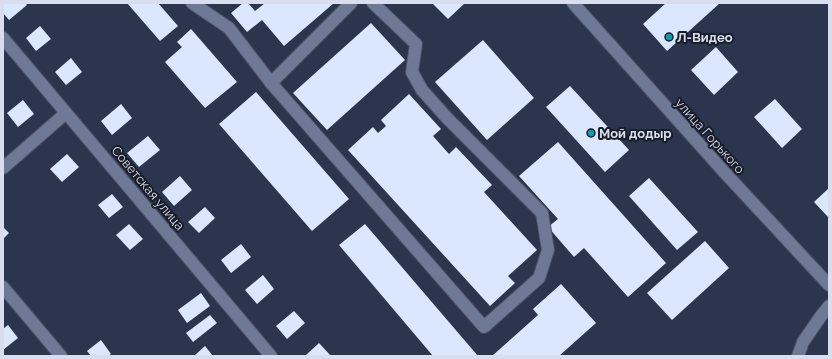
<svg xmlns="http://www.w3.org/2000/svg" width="832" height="359" viewBox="0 0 832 359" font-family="Raleway,sans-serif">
  <rect width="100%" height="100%" fill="#2b354d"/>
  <!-- building -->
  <g fill="#dbe6ff">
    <path d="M 3,3 L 25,3 L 27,5 L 9,20 L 3,13 Z"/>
    <path d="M 127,3 L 158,3 L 178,26 L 160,41 Z"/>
    <path d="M 243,3 L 248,3 L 255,11 L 265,3 L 334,3 L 284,46 L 262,20 L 247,32 L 231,13 Z"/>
    <path d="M 432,3 L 465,3 L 448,19 Z"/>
    <path d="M 666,3 L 720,3 L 667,51 L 643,24 Z"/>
    <path d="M 371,23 L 405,60 L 327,130 L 293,93 Z"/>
    <path d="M 40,26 L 51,39 L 36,51 L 26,38 Z"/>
    <path d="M 191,29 L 237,82 L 205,108 L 165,62 L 182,47 L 177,42 Z"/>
    <path d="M 483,40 L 534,98 L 487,140 L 435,82 Z"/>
    <path d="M 716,47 L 738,72 L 714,95 L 691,70 Z"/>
    <path d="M 71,58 L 82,72 L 66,85 L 55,72 Z"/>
    <path d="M 570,86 L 629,150 L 605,172 L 546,107 Z"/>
    <path d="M 256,92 L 349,199 L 312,231 L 219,124 Z"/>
    <path d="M 409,94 L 441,129 L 433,136 L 449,154 L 456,147 L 492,185 L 484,192 L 537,250 L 508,276 L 515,283 L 490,306 L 348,150 L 373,127 L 378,133 L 386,126 L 381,120 Z"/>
    <path d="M 775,99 L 802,129 L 782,148 L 754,117 Z"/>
    <path d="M 23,100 L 34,114 L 18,127 L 7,113 Z"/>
    <path d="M 121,104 L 132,118 L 112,135 L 101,121 Z"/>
    <path d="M 148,136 L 160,150 L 139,167 L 127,153 Z"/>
    <path d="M 558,142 L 666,263 L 628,297 L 584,248 L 574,257 L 548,227 L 558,219 L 519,176 Z"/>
    <path d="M 67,154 L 79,167 L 62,182 L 50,169 Z"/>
    <path d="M 180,176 L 192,190 L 174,206 L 162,192 Z"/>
    <path d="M 649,178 L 698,232 L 677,250 L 629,196 Z"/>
    <path d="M 829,188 L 829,218 L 814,202 Z"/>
    <path d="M 112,194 L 123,207 L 109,218 L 98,205 Z"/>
    <path d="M 205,207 L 215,218 L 199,233 L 188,222 Z"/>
    <path d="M 129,224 L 143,239 L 130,250 L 116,235 Z"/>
    <path d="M 365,224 L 478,356 L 433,356 L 339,245 Z"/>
    <path d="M 3,227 L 9,233 L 3,239 Z"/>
    <path d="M 705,241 L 729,268 L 672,320 L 647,293 Z"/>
    <path d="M 241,244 L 251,257 L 231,273 L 221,260 Z"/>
    <path d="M 263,275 L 274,289 L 257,304 L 245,290 Z"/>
    <path d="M 561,284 L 596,323 L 559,356 L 492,356 L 538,315 L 533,309 Z"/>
    <path d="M 201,293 L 210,306 L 187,323 L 178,310 Z"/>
    <path d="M 294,311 L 305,323 L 287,339 L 276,326 Z"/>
    <path d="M 210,315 L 217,323 L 193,342 L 186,333 Z"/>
    <path d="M 8,325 L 18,338 L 3,350 L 3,329 Z"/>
    <path d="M 101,340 L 111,354 L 108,356 L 91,356 L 87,351 Z"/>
    <path d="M 319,343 L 331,356 L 305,356 Z"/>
    <path d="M 205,346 L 213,356 L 194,356 Z"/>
  </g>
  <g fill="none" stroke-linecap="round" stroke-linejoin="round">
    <!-- minor casing -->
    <g stroke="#4b5267" stroke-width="14">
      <g id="minor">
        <path d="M 192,3 L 229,28 L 271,83 L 484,327 L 539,278 L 548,250 L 542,213 L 447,118 L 422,90 L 412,72 L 416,44 L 373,3"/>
        <path d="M 573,3 L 726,174 L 829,285"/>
        <path d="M 3,38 L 271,356"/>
        <path d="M 271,83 L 351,3"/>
        <path d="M 3,168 L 66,113"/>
        <path d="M 3,287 L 61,356"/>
        <path d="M 798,356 L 803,342 L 821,316 L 829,306"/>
      </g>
    </g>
    <!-- minor -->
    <use href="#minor" stroke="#6e7995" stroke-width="12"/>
  </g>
  <!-- markers -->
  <g fill="#0f9aa8" stroke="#181d28" stroke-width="1.5">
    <circle cx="669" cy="37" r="4"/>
    <circle cx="591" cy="133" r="4"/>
  </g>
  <g text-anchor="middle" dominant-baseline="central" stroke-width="4" stroke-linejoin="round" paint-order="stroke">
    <!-- poi labels -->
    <g font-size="13" font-weight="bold" fill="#d7deee" stroke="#181d28" text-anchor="start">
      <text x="677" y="37">Л-Видео</text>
      <text x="599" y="133">Мой додыр</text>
    </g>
    <!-- street labels -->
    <g font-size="13" fill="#d7deee" stroke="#181d28">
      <text transform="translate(710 136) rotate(48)">улица Горького</text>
      <text transform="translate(148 188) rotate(50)">Советская улица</text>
    </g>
  </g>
  <!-- border -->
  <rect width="832" height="359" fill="none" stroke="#d7deee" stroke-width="8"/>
</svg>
